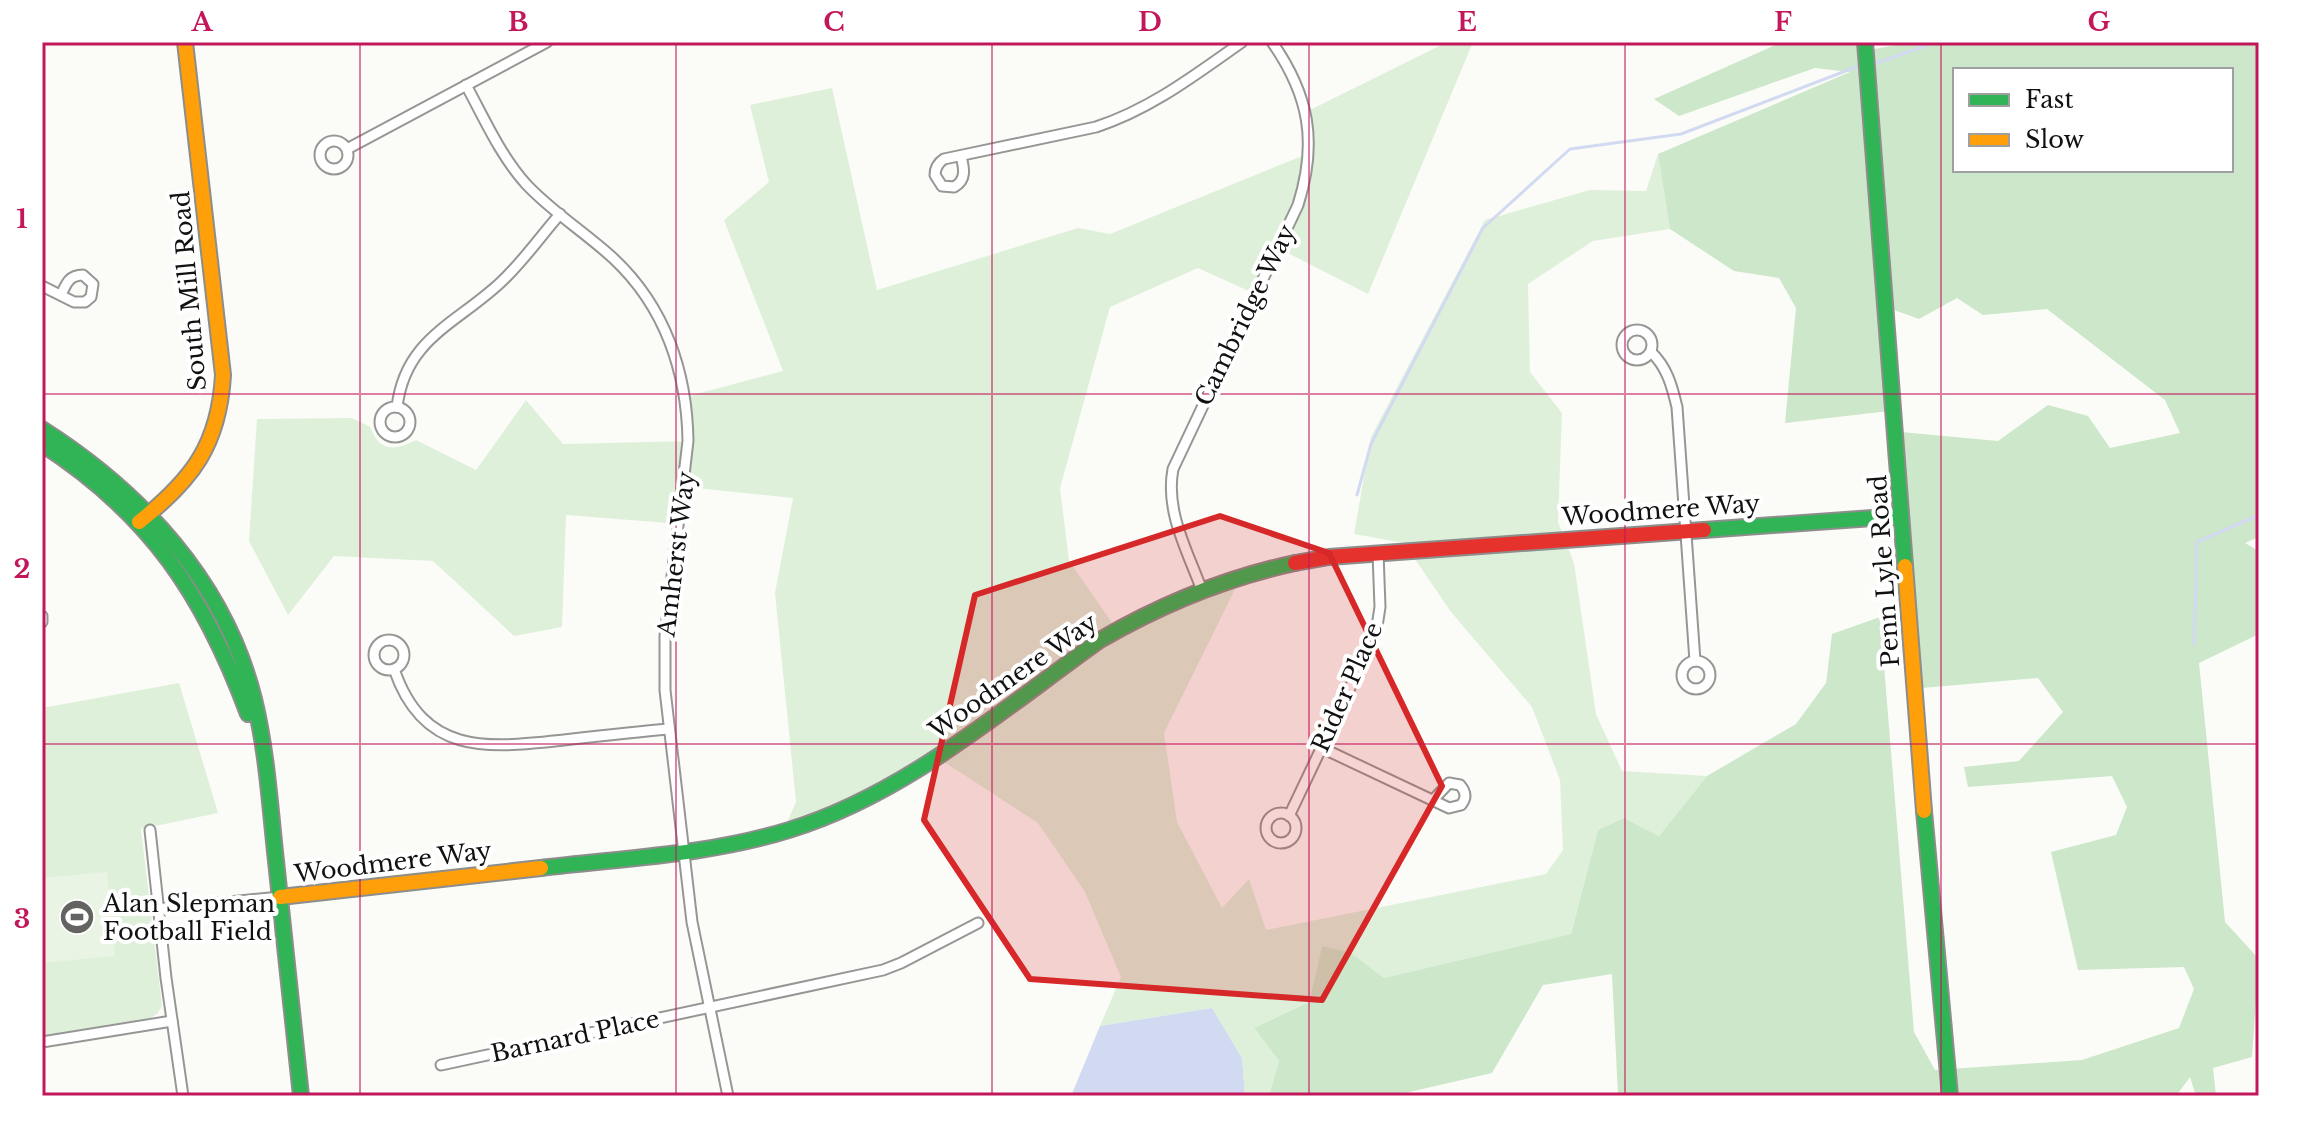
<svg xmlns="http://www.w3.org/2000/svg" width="2301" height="1138" viewBox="0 0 2301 1138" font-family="'Libre Baskerville',serif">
  <rect width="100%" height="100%" fill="#fbfcf8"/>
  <!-- green -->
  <g fill="#def0da">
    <path d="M 1447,42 L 1473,42 L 1368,294 L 1280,249 L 1253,293 L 1198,268 L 1110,307 L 1060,488 L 1069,561 L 1115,627 L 1242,575 L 1164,733 L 1177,822 L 1222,908 L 1249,879 L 1266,930 L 1546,874 L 1563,850 L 1560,780 L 1532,707 L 1451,612 L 1404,543 L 1354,534 L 1371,437 L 1485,220 L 1590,190 L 1646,191 L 1658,154 L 1670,229 L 1593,241 L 1528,284 L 1530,372 L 1562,413 L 1558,522 L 1574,563 L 1596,714 L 1622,771 L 1707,776 L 1659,836 L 1624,818 L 1598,830 L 1571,934 L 1384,978 L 1350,952 L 1322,946 L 1309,1002 L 1254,1028 L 1279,1061 L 1269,1096 L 1245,1096 L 1242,1058 L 1212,1008 L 1100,1026 L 1121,977 L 1085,892 L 1038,823 L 935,756 L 783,832 L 796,802 L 775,593 L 793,498 L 686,487 L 681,524 L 566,515 L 562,627 L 514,636 L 433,561 L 334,556 L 288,615 L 249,541 L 257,419 L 352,418 L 370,427 C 380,452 394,451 416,440 L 476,470 L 526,400 L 563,444 L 689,441 L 685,397 L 783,371 L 724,220 L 769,182 L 750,105 L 832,88 L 877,290 L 1078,228 L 1110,234 L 1307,154 L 1306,112 Z"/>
    <path d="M 179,683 L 218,813 L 141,829 L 162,1006 L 157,1014 L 149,1019 L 42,1036 L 42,708 Z"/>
  </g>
  <!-- forest -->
  <path fill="#cce7c9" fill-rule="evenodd" d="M 1782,42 L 1867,42 L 1869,50 L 1912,42 L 2259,42 L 2259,537 L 2245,543 L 2259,551 L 2259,634 L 2199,663 L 2225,922 L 2259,959 L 2252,1057 L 2213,1068 L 2216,1096 L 2196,1096 L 2190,1077 L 2176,1096 L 1618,1096 L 1612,974 L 1543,985 L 1492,1073 L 1392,1096 L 1269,1096 L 1279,1061 L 1254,1028 L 1309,1002 L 1322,946 L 1350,952 L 1384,978 L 1571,934 L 1598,830 L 1624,818 L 1659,836 L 1707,776 L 1796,724 L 1826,683 L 1832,634 L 1880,617 L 1914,1032 L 1935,1070 L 2082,1060 L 2179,1028 L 2194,989 L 2184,967 L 2078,970 L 2051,852 L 2116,835 L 2127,807 L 2112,776 L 1968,787 L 1964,767 L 2019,761 L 2063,712 L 2038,678 L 1922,688 L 1890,431 L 1998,441 L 2048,405 L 2088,416 L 2110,448 L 2180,433 L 2165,400 L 2047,309 L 1983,315 L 1957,298 L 1919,319 L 1883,306 L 1889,411 L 1785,423 L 1796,308 L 1779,278 L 1734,271 L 1670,229 L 1658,154 L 1850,72 L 1815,68 L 1679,116 L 1654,99 ZM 1955,70 L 2231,70 L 2231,170 L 1955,170 Z"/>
  <!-- pitch -->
  <path fill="#e9f4e4" d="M 107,872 L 115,956 L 42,963 L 42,878 Z"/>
  <!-- water -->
  <path fill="#d2daf2" d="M 1212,1008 L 1242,1058 L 1245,1096 L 1071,1096 L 1100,1026 Z"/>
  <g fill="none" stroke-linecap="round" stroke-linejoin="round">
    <!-- stream -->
    <g stroke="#d2daf2" stroke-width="3">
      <path d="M 1877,63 L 1925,46 L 1929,42"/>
      <path d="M 1357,495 L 1371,444 L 1483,228 L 1570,149 L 1681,134 L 1856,67"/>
      <path d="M 2194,644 L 2197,542 L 2259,515"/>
    </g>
    <!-- street casing -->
    <g stroke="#969795" stroke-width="13">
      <g id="street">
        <path d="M 466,85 C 484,118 500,155 526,184 C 552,212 586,233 614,259 C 665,307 687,372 688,441 L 665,636 L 665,690 L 692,922 L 728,1096"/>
        <circle cx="334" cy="155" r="14"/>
        <path d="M 347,149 L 547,42"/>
        <path d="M 961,156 C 964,168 967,180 954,187 L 942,186 L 935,175 C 935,168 938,163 944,159 L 1096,127 C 1151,109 1195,75 1242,42"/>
        <path d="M 42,286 L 74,302 L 85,302 L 91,297 L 93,284 L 83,275 C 69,275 66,284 61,295"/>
        <circle cx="1637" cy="345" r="15"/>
        <path d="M 1651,352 C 1667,367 1672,386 1677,407 L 1695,661"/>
        <circle cx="395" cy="422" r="15"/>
        <path d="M 397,407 C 405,339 456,324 500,283 C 522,263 540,237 560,214"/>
        <path d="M 1201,588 C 1187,550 1165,511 1173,469 L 1298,205 C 1318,142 1309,95 1272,42"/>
        <path d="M 42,616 L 42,622"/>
        <circle cx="389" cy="655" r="15"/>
        <circle cx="1696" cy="675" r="14"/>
        <path d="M 394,669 C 424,757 489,748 564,740 C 599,736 634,732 669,729"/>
        <path d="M 1322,748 L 1449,808 L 1461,805 C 1467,798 1466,792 1460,785 L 1449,783 L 1433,800"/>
        <circle cx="1281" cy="828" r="15"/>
        <path d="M 1289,816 L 1376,633 L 1380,607 L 1378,553"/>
        <path d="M 150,830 L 166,978 L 183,1096"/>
        <path d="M 158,909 L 280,897"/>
        <path d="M 42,1042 L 172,1021"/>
        <path d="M 441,1065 L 883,970 L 901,963 L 978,923"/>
      </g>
    </g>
    <!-- fast casing -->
    <g stroke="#8d8d8c" stroke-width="18">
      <g id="fast">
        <path d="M 1865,42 L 1905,566"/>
        <path d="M 42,429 C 141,492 225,582 254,699 C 267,752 270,807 276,861 C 284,939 293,1018 301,1096"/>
        <path d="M 42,444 C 150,514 204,595 248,714"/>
        <path d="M 1704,530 L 1901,516"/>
        <path d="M 1924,811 L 1950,1096"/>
        <path d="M 541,868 C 624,858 709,855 789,830 C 904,795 1003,709 1100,640 C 1162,604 1225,578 1295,563"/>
      </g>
    </g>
    <!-- slow casing -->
    <g stroke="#8d8d8c" stroke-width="18">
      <g id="slow">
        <path d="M 139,522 C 192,480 219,445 223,375 L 185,42"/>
        <path d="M 1905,566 L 1924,811"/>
        <path d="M 280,897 L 541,868"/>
      </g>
    </g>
    <!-- jam casing -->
    <g stroke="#8d8d8c" stroke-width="18">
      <path id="jam" d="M 1295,563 L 1329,557 L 1704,530"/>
    </g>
    <!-- street -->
    <use href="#street" stroke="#fefffe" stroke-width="9"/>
    <!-- fast -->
    <use href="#fast" stroke="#30b455" stroke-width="14"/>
    <!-- slow -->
    <use href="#slow" stroke="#ff9f0a" stroke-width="14"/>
    <!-- jam -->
    <use href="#jam" stroke="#e5322d" stroke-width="14"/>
  </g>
  <!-- marked area -->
  <path fill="#d62828" fill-opacity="0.2" stroke="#d62828" stroke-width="6" stroke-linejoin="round" d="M 1220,516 L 1329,553 L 1442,786 L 1322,1000 L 1030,979 L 924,820 L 975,595 Z"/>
  <!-- grid -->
  <path fill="none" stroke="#c2185b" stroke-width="2" stroke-opacity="0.55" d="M 360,42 L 360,1096M 676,42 L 676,1096M 992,42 L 992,1096M 1309,42 L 1309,1096M 1625,42 L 1625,1096M 1941,42 L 1941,1096M 42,394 L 2259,394M 42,744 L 2259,744"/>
  <!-- icons -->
  <defs>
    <g id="stadium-disc" transform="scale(1.8)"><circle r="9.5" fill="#636362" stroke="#fff"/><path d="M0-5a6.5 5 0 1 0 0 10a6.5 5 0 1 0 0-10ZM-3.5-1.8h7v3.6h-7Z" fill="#fff"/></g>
  </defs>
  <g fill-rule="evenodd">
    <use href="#stadium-disc" x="77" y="917"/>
  </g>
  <g text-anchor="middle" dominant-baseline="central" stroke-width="8" stroke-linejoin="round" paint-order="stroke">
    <!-- street labels -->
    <g font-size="24" fill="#111" stroke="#fff">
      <text transform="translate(189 291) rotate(-95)">South Mill Road</text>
      <text transform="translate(1245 315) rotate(-64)">Cambridge Way</text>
      <text transform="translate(1661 510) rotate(-4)">Woodmere Way</text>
      <text transform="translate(676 554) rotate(-83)">Amherst Way</text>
      <text transform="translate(1884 571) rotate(-94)">Penn Lyle Road</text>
      <text transform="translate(1013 676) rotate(-35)">Woodmere Way</text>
      <text transform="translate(1347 687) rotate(-66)">Rider Place</text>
      <text transform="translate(393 862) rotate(-7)">Woodmere Way</text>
      <text transform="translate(575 1036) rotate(-12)">Barnard Place</text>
    </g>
    <!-- poi labels -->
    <g font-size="24" fill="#111" stroke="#fff" text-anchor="start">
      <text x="103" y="903">Alan Slepman<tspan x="103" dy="28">Football Field</tspan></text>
    </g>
  </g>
  <!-- border -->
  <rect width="2301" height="1138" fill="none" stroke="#ffffff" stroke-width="88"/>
  <!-- legend -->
  <rect x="1953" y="68" width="280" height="104" fill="#ffffff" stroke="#a0a0a0" stroke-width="2"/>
  <rect x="1969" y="94" width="40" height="12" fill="#30b455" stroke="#a0a0a0" stroke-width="2"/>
  <text x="2025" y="108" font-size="24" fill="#111111">Fast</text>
  <rect x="1969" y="134" width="40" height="12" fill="#ff9f0a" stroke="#a0a0a0" stroke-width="2"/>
  <text x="2025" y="148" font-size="24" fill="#111111">Slow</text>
  <rect x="44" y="44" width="2213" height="1050" fill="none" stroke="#c2185b" stroke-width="3"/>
  <g font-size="26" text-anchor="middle" font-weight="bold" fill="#c2185b">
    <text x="202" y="31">A</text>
    <text x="518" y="31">B</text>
    <text x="834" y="31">C</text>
    <text x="1150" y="31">D</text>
    <text x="1467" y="31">E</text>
    <text x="1783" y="31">F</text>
    <text x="2099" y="31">G</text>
    <text x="22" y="228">1</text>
    <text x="22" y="578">2</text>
    <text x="22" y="928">3</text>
  </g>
</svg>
